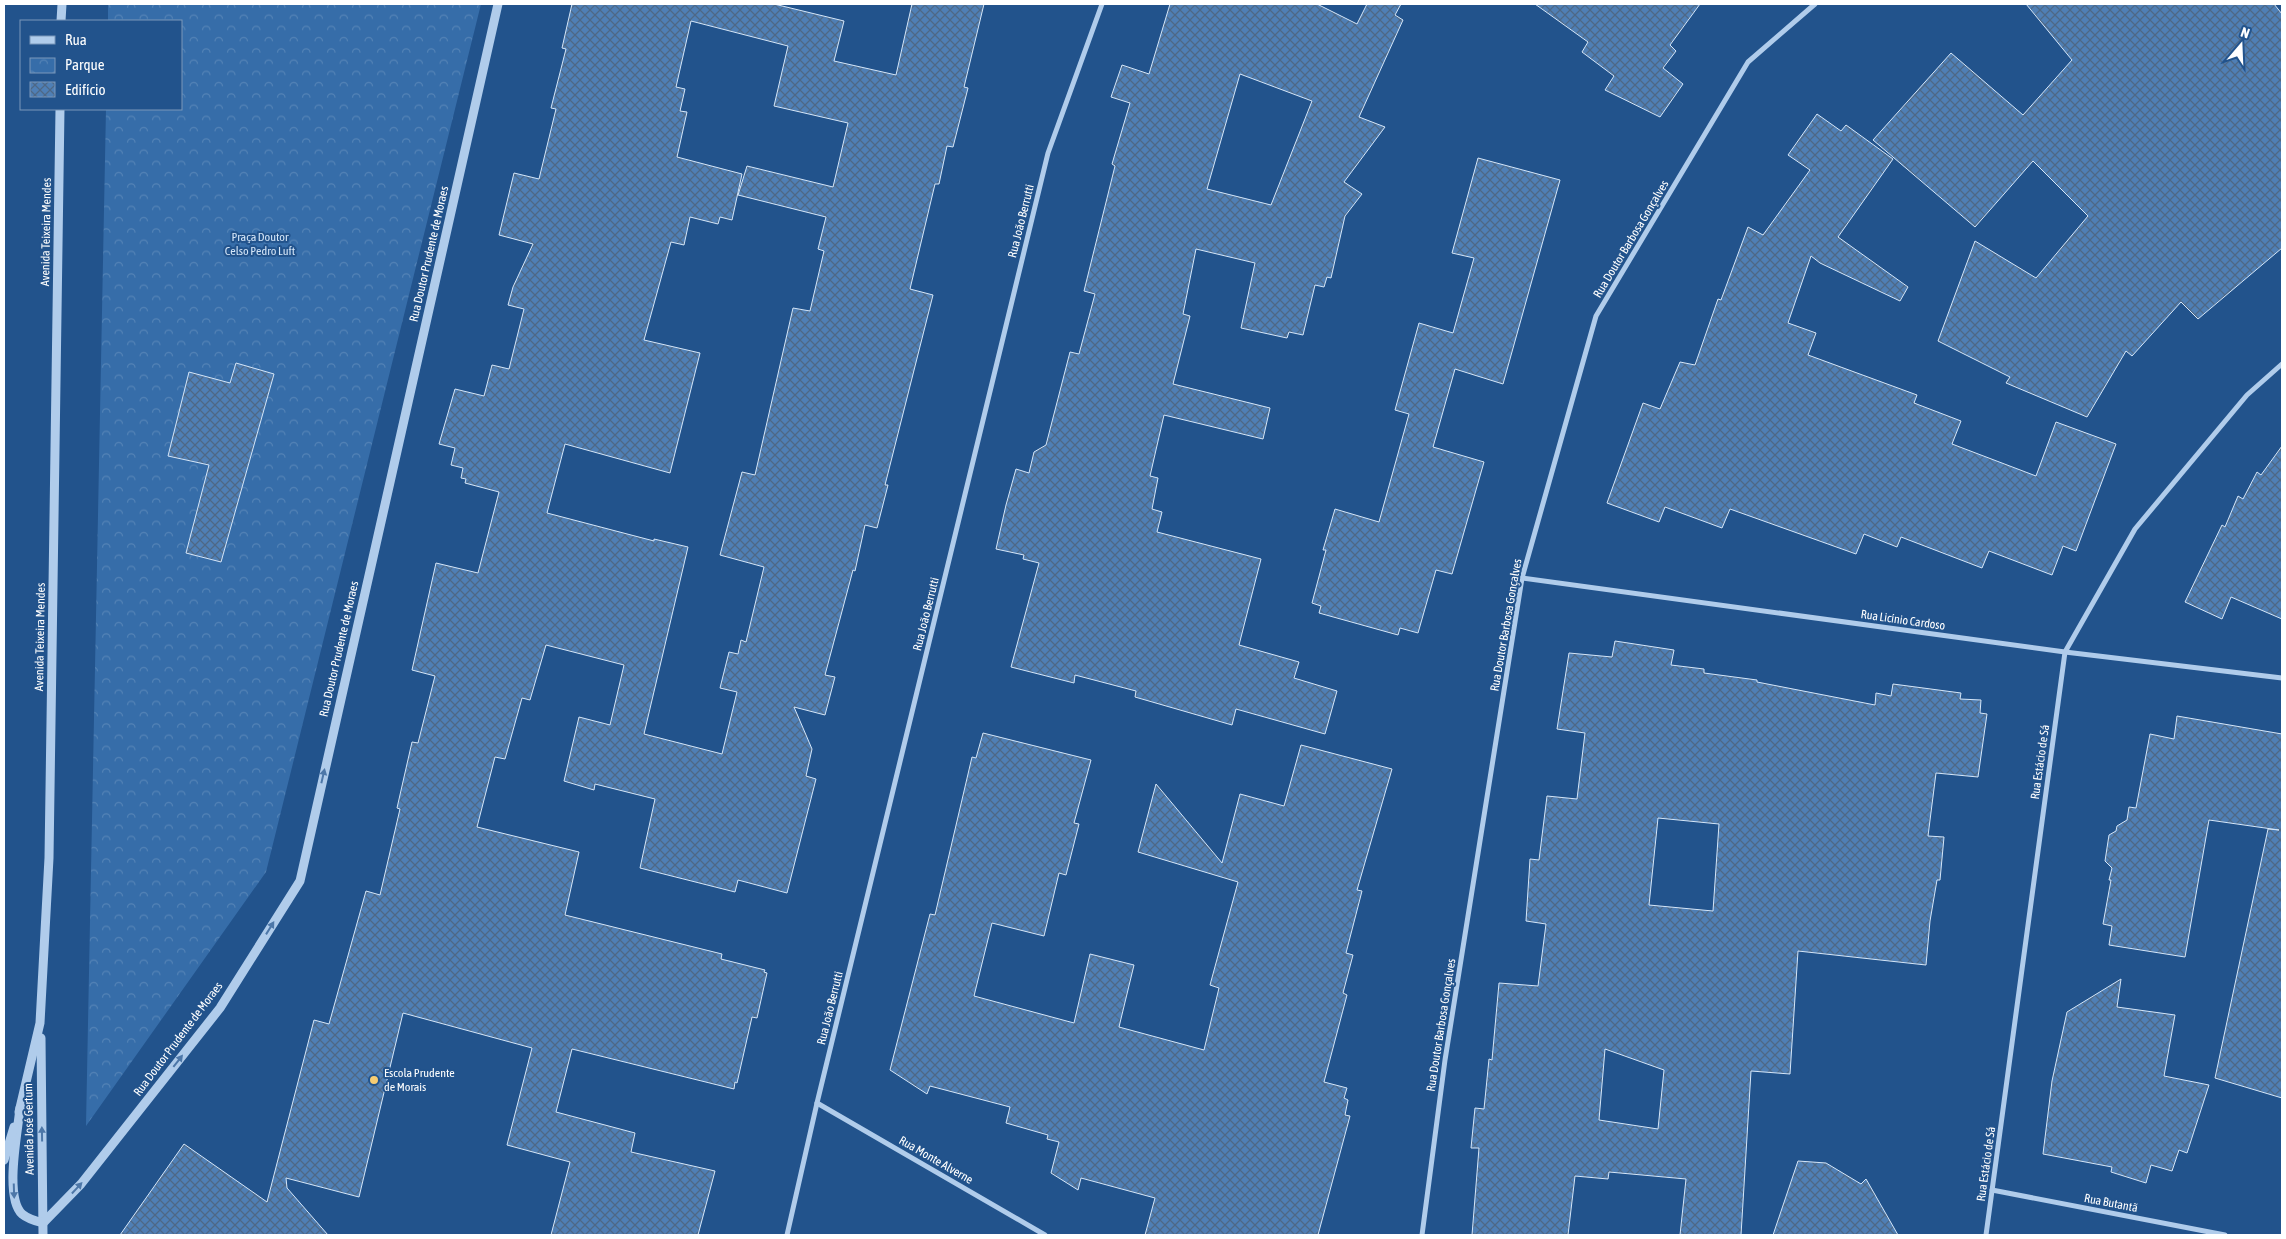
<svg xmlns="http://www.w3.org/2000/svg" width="2286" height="1239" viewBox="0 0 2286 1239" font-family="'Asap Condensed',sans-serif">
  <defs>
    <pattern id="park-crowns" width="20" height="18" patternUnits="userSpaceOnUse" patternTransform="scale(1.25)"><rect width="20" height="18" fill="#366da9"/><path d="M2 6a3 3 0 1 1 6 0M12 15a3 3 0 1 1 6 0" fill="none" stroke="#5483b6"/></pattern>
    <pattern id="building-cross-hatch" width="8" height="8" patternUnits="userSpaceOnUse" patternTransform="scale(1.25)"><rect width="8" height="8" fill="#4f7fb5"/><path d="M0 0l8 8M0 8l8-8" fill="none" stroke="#4e6886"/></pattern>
  </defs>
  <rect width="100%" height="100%" fill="#22538c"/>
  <!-- park -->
  <path fill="url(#park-crowns)" d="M 108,4 L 481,4 L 266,872 L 86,1126 L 106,109 L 181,109 L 181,21 L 108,21 Z"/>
  <!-- building -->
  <g fill="url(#building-cross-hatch)" stroke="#d5e6f8" fill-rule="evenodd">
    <path d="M 572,4 L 774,4 L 844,21 L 834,61 L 896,75 L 912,4 L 984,4 L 964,87 L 968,88 L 953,147 L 947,146 L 939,184 L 935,184 L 910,289 L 933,295 L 885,485 L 888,485 L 877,528 L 865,525 L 855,571 L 853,570 L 825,675 L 835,677 L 825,715 L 794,707 L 812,749 L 806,776 L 816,779 L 787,893 L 738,880 L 735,892 L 640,868 L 655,799 L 595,784 L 594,790 L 564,781 L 579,717 L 610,725 L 624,665 L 546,645 L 530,700 L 522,698 L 505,759 L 495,757 L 477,827 L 579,852 L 565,915 L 722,954 L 721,959 L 765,970 L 764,972 L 767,973 L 757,1018 L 752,1017 L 737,1083 L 735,1082 L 734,1089 L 572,1049 L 556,1112 L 635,1133 L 631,1152 L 715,1171 L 698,1235 L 551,1235 L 570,1162 L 507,1145 L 532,1048 L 403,1013 L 359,1197 L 286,1178 L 287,1188 L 328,1235 L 120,1235 L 184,1144 L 267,1202 L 314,1020 L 329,1024 L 366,891 L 380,895 L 400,809 L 397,808 L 412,742 L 418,743 L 435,676 L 412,670 L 436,563 L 478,573 L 499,492 L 465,483 L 466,479 L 461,478 L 463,468 L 451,465 L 455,448 L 439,444 L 455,389 L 484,396 L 492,365 L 509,369 L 524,309 L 508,305 L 513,287 L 533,244 L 499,235 L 514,173 L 539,179 L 556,109 L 551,108 L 566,49 L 562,48 ZM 691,21 L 788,46 L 774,106 L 848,123 L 833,187 L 747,166 L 738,195 L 826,217 L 818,249 L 824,251 L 810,311 L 793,308 L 755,475 L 742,472 L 720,555 L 764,567 L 746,642 L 741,640 L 738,654 L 729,652 L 720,688 L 737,692 L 722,754 L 644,734 L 688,547 L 654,539 L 654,541 L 547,513 L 565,444 L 670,473 L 700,353 L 644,340 L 671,242 L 684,245 L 690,217 L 718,224 L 720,217 L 732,220 L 742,174 L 677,157 L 687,112 L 680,111 L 685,89 L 676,87 Z"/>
    <path d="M 1170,4 L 1317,4 L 1357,24 L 1367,4 L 1401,4 L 1395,15 L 1403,20 L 1359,117 L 1385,127 L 1344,182 L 1362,194 L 1345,216 L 1331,278 L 1327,277 L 1324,287 L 1315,285 L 1303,335 L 1289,332 L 1287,338 L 1241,328 L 1255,263 L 1196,249 L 1183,314 L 1190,316 L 1173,384 L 1270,408 L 1263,439 L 1164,415 L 1150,476 L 1158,478 L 1152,509 L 1162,512 L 1157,532 L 1261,559 L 1239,645 L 1299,662 L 1294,678 L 1337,691 L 1325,734 L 1236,709 L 1232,725 L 1135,697 L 1136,691 L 1075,675 L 1074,683 L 1011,667 L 1039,563 L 1023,559 L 1024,555 L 996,549 L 1006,505 L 1016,469 L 1029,473 L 1034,452 L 1046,445 L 1070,352 L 1079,354 L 1095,294 L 1084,291 L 1115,166 L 1112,164 L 1130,103 L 1111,97 L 1122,65 L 1149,74 ZM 1240,74 L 1312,101 L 1271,205 L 1207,189 Z"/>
    <path d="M 1535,4 L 1700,4 L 1670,45 L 1676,51 L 1663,68 L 1683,84 L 1660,117 L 1605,90 L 1614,76 L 1582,52 L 1588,42 Z"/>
    <path d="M 2026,4 L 2274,4 L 2282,14 L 2282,248 L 2198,319 L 2181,302 L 2132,356 L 2126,351 L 2087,417 L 2006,383 L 2010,377 L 1938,341 L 1975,241 L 2036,278 L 2088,216 L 2033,161 L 1975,227 L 1873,140 L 1951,53 L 2023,115 L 2072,60 Z"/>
    <path d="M 1817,114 L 1841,131 L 1846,125 L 1893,159 L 1838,237 L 1908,287 L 1900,301 L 1820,263 L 1811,256 L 1788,323 L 1816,333 L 1808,355 L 1917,395 L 1914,403 L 1961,421 L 1952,444 L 2036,476 L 2056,422 L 2116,444 L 2076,551 L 2063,546 L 2052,575 L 1989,551 L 1982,568 L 1901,537 L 1897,547 L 1864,534 L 1856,554 L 1730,509 L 1722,528 L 1665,507 L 1659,522 L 1607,503 L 1643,403 L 1660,409 L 1680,362 L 1695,365 L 1718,299 L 1721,300 L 1748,227 L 1763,235 L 1810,170 L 1788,155 Z"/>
    <path d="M 1478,158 L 1560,180 L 1503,384 L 1455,369 L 1433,447 L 1484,462 L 1452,574 L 1436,570 L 1418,633 L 1400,628 L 1398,635 L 1319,613 L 1321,606 L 1312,603 L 1326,550 L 1323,550 L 1335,509 L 1379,522 L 1409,414 L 1395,410 L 1419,323 L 1453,333 L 1474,258 L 1452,253 Z"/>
    <path d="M 236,363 L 274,374 L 221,562 L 186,553 L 209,465 L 168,456 L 189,372 L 230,383 Z"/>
    <path d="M 2282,446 L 2282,619 L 2231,597 L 2222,619 L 2185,602 L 2222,525 L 2225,527 L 2238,496 L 2243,499 L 2257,472 L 2261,475 Z"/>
    <path d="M 1615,641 L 1674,650 L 1671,665 L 1704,669 L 1704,673 L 1757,680 L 1757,682 L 1875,705 L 1876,693 L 1891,696 L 1893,684 L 1961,693 L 1960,699 L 1981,700 L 1980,713 L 1987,714 L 1978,777 L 1936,773 L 1928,836 L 1944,837 L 1940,880 L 1937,880 L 1930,921 L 1926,965 L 1798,951 L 1790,1074 L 1751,1071 L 1741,1235 L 1680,1235 L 1686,1179 L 1609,1172 L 1608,1179 L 1575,1176 L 1568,1235 L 1472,1235 L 1479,1148 L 1471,1148 L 1475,1108 L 1484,1109 L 1489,1059 L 1492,1060 L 1499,983 L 1538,986 L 1546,924 L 1526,921 L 1530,859 L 1539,860 L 1547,796 L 1577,799 L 1585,733 L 1557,729 L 1569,653 L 1612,657 ZM 1658,818 L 1719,824 L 1713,911 L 1649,905 ZM 1605,1049 L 1664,1070 L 1658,1129 L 1599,1120 Z"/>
    <path d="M 2177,716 L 2282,734 L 2282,1098 L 2215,1078 L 2268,829 L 2279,830 L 2209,820 L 2185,957 L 2109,945 L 2112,926 L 2103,924 L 2111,880 L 2109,880 L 2112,868 L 2105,861 L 2109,835 L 2116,831 L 2117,826 L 2127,820 L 2129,807 L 2136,808 L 2150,734 L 2174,739 Z"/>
    <path d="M 983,733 L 1091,760 L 1074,823 L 1079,824 L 1066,875 L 1059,873 L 1044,936 L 992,923 L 974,996 L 1074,1023 L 1090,954 L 1134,965 L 1119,1027 L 1204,1050 L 1219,988 L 1210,985 L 1238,882 L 1138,852 L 1156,784 L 1222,863 L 1240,794 L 1284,806 L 1301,745 L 1392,769 L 1357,890 L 1362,891 L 1346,953 L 1353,955 L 1343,993 L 1347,995 L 1324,1082 L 1347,1088 L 1344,1098 L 1348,1100 L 1345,1115 L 1350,1116 L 1318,1235 L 1145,1235 L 1155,1198 L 1081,1178 L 1078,1190 L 1051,1173 L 1059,1142 L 1047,1139 L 1048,1135 L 1006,1123 L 1010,1107 L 930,1086 L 927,1094 L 890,1070 L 930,914 L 935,915 L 972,757 L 976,758 Z"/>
    <path d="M 2121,979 L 2117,1007 L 2175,1015 L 2164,1076 L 2209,1085 L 2187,1153 L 2179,1150 L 2172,1171 L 2151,1165 L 2146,1183 L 2111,1172 L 2112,1167 L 2043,1154 L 2052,1081 L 2067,1012 Z"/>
    <path d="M 1798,1161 L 1826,1163 L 1861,1184 L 1866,1179 L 1898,1235 L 1773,1235 Z"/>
  </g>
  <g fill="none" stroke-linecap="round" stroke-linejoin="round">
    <!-- minor -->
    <g stroke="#b0cceb" stroke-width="5">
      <path d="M 1522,578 L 2065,652 L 2282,678"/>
      <path d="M 817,1103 L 1045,1235"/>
      <path d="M 1992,1190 L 2225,1235"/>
      <path d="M 787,1235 L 817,1103 L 1048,153 L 1102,4"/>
      <path d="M 1422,1235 L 1445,1060 L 1522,578 L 1596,316 L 1748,62 L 1815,4"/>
      <path d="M 1986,1235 L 2065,652 L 2135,529 L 2247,395 L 2282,364"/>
    </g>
    <!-- tertiary -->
    <g stroke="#b0cceb" stroke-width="9">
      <path d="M 61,21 L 62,4"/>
      <path d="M 41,1038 L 43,1235"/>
      <path d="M 20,1108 C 18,1131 4,1197 22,1214 C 28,1219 35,1221 43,1223 L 81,1184 L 220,1008 L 300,881 L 498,4"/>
      <path d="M 19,1112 L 40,1023 L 49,858 L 60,109"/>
      <path d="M 4,1160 L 14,1127"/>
    </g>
  </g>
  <!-- one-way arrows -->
  <defs><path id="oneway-solid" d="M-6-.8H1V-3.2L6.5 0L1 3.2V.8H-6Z" transform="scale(1.25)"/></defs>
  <g fill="#4d77a8">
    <use href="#oneway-solid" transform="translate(323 776) rotate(-77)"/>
    <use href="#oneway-solid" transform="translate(270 928) rotate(-58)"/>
    <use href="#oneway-solid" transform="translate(178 1061) rotate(-52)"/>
    <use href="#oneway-solid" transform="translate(42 1134) rotate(-91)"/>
    <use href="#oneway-solid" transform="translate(77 1188) rotate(-47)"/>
    <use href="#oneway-solid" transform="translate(14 1191) rotate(88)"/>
  </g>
  <!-- markers -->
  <circle fill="#f7cd73" stroke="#22538c" stroke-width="2" cx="374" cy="1080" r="5"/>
  <g text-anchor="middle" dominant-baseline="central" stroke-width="4" stroke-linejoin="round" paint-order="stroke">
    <!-- street labels -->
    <g font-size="12" fill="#fff" stroke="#22538c">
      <text transform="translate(1021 221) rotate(-76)">Rua João Berrutti</text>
      <text transform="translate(46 232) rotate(-89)">Avenida Teixeira Mendes</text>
      <text transform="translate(1631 239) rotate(-59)">Rua Doutor Barbosa Gonçalves</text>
      <text transform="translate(429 254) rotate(-77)">Rua Doutor Prudente de Moraes</text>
      <text transform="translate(926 614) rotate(-76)">Rua João Berrutti</text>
      <text transform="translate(1903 620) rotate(8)">Rua Licínio Cardoso</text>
      <text transform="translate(1506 625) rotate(-80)">Rua Doutor Barbosa Gonçalves</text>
      <text transform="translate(40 637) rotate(-89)">Avenida Teixeira Mendes</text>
      <text transform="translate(339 649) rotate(-77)">Rua Doutor Prudente de Moraes</text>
      <text transform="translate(2040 762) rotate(-82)">Rua Estácio de Sá</text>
      <text transform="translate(830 1008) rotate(-76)">Rua João Berrutti</text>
      <text transform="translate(1441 1025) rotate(-81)">Rua Doutor Barbosa Gonçalves</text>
      <text transform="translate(178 1039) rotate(-53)">Rua Doutor Prudente de Moraes</text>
      <text transform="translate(29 1129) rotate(-91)">Avenida José Gertum</text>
      <text transform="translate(936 1160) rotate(30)">Rua Monte Alverne</text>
      <text transform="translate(1986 1164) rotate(-82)">Rua Estácio de Sá</text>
      <text transform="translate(2111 1203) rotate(11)">Rua Butantã</text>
    </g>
    <!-- park labels -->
    <g font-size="12" fill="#d5e6f8" stroke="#22538c">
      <text x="260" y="237">Praça Doutor<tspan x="260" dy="14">Celso Pedro Luft</tspan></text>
    </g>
    <!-- poi labels -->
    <g font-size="12" fill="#fff" stroke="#22538c" text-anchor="start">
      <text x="384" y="1073">Escola Prudente<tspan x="384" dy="14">de Morais</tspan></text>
    </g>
  </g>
  <!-- border -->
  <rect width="2286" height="1239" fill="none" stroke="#ffffff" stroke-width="10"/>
  <!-- legend -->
  <rect x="20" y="20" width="162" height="90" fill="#22538c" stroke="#7a98ba"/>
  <rect x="30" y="36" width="25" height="8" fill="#b0cceb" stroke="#7a98ba"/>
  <text x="65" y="45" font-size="15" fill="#ffffff">Rua</text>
  <rect x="30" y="58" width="25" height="15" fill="url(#park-crowns)" stroke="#7a98ba"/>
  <text x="65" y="70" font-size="15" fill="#ffffff">Parque</text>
  <rect x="30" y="82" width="25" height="15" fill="url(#building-cross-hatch)" stroke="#7a98ba"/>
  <text x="65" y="95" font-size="15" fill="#ffffff">Edifício</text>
  <!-- north arrow -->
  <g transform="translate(2241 45) rotate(19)" stroke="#22538c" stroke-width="4" paint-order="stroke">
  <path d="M0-4L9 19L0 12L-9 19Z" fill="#ffffff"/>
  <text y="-8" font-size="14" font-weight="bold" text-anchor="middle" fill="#ffffff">N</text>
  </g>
</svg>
